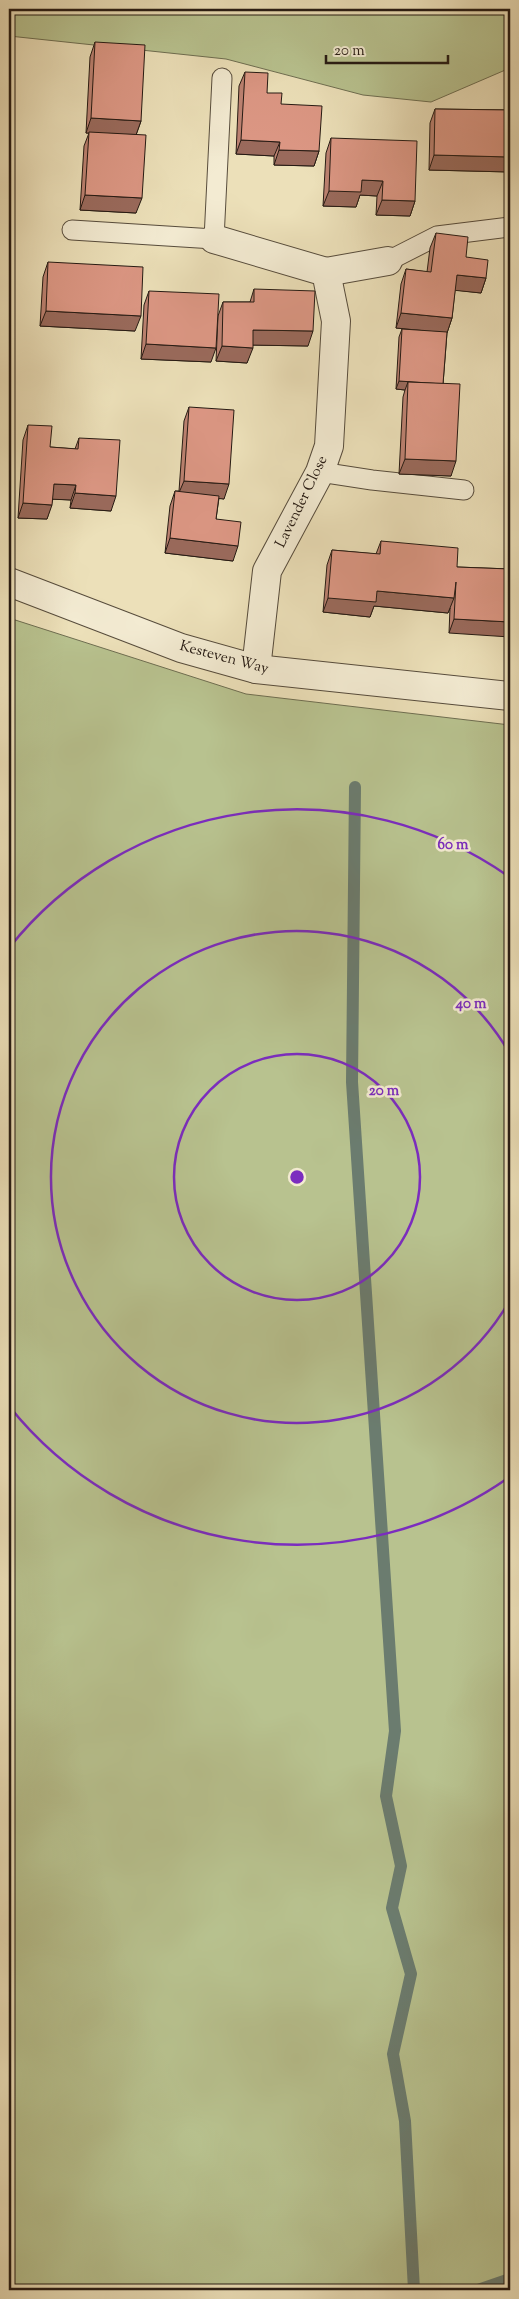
<svg xmlns="http://www.w3.org/2000/svg" width="519" height="2299" viewBox="0 0 519 2299" font-family="'Sorts Mill Goudy',serif">
  <rect width="100%" height="100%" fill="#ece0b9"/>
  <filter id="stains"><feTurbulence type="fractalNoise" baseFrequency=".004" numOctaves="4"/><feColorMatrix values="0 0 0 0 .2 0 0 0 0 .09 0 0 0 0 .02 0 0 0 .5 -.17"/></filter>
  <radialGradient id="worn" r=".72"><stop offset=".6" stop-color="#630" stop-opacity="0"/><stop offset="1" stop-color="#630" stop-opacity=".3"/></radialGradient>
  <!-- green -->
  <g fill="#b8c28f" stroke="#6e6e51">
    <path d="M 9,9 L 510,9 L 510,68 L 431,102 L 363,95 L 226,59 L 9,36 Z"/>
    <path d="M 9,618 L 246,694 L 510,725 L 510,2290 L 9,2290 Z"/>
  </g>
  <g fill="none" stroke-linecap="round" stroke-linejoin="round">
    <!-- stream -->
    <g stroke="#6b7c6f" stroke-width="12">
      <path d="M 355,787 L 352,1082 L 395,1731 L 386,1796 L 401,1866 L 392,1908 L 411,1974 L 393,2054 L 405,2121 L 414,2290"/>
      <path d="M 478,2290 L 510,2279"/>
    </g>
    <!-- service casing -->
    <g stroke="#574c3c" stroke-width="21">
      <g id="service">
        <path d="M 72,230 L 214,239 L 222,78"/>
        <path d="M 388,261 L 437,236 L 510,227"/>
        <path d="M 320,472 L 372,480 L 464,490"/>
      </g>
    </g>
    <!-- minor casing -->
    <g stroke="#574c3c" stroke-width="30">
      <g id="minor">
        <path d="M 214,239 L 326,272 L 336,321 L 329,446 L 320,472 L 267,571 L 256,669"/>
        <path d="M 326,272 L 388,261"/>
      </g>
    </g>
    <!-- tertiary casing -->
    <g stroke="#574c3c" stroke-width="30">
      <path id="tertiary" d="M 9,582 L 181,648 L 256,669 L 510,696"/>
    </g>
    <!-- service -->
    <use href="#service" stroke="#f3ebd2" stroke-width="19"/>
    <!-- minor -->
    <use href="#minor" stroke="#f3ebd2" stroke-width="28"/>
    <!-- tertiary -->
    <use href="#tertiary" stroke="#f3ebd2" stroke-width="28"/>
  </g>
  <!-- wall -->
  <g fill="#bd8272" stroke="#251a13">
    <path d="M 95,42 L 141,121 L 136,135 L 136,213 L 80,210 L 84,146 L 89,133 L 86,133 L 90,57 Z"/>
    <path d="M 245,72 L 267,93 L 281,104 L 319,151 L 314,166 L 274,165 L 274,156 L 236,154 L 239,86 Z"/>
    <path d="M 435,109 L 510,110 L 510,172 L 429,170 L 430,123 Z"/>
    <path d="M 331,138 L 415,201 L 410,216 L 376,215 L 377,196 L 360,195 L 356,207 L 323,206 L 326,153 Z"/>
    <path d="M 436,233 L 466,257 L 486,278 L 481,293 L 455,290 L 452,318 L 447,333 L 443,384 L 451,476 L 399,474 L 403,397 L 405,390 L 396,389 L 399,337 L 402,329 L 415,330 L 396,328 L 401,284 L 406,269 L 427,272 L 430,248 Z"/>
    <path d="M 48,262 L 135,331 L 40,326 L 43,277 Z"/>
    <path d="M 254,289 L 308,346 L 253,345 L 247,363 L 216,361 L 218,316 L 223,302 L 250,302 Z"/>
    <path d="M 149,291 L 211,362 L 141,359 L 144,305 Z"/>
    <path d="M 189,407 L 224,499 L 219,498 L 216,519 L 233,561 L 165,553 L 170,506 L 175,491 L 179,491 L 184,421 Z"/>
    <path d="M 28,425 L 50,447 L 75,449 L 79,438 L 111,511 L 70,508 L 71,500 L 53,499 L 47,519 L 18,518 L 23,440 Z"/>
    <path d="M 381,541 L 457,567 L 510,569 L 449,633 L 450,608 L 448,613 L 374,606 L 370,617 L 323,612 L 327,565 L 332,550 L 376,554 Z"/>
  </g>
  <!-- shaded-wall -->
  <g fill="#9a6a5c" stroke="#251a13">
    <path d="M 91,118 L 141,121 L 136,135 L 86,133 Z"/>
    <path d="M 241,140 L 280,142 L 274,156 L 236,154 Z"/>
    <path d="M 279,150 L 319,151 L 314,166 L 274,165 Z"/>
    <path d="M 434,155 L 510,157 L 510,172 L 429,170 Z"/>
    <path d="M 362,180 L 383,181 L 377,196 L 360,195 L 356,207 L 323,206 L 329,191 Z"/>
    <path d="M 85,195 L 142,198 L 136,213 L 80,210 Z"/>
    <path d="M 382,200 L 415,201 L 410,216 L 376,215 Z"/>
    <path d="M 457,275 L 486,278 L 481,293 L 452,290 Z"/>
    <path d="M 46,311 L 141,316 L 135,331 L 40,326 Z"/>
    <path d="M 401,313 L 452,318 L 447,333 L 396,328 Z"/>
    <path d="M 253,330 L 313,331 L 308,346 L 248,345 Z"/>
    <path d="M 146,344 L 216,348 L 211,362 L 141,359 Z"/>
    <path d="M 222,346 L 253,348 L 247,363 L 216,361 Z"/>
    <path d="M 399,381 L 443,384 L 408,382 L 405,390 L 396,389 Z"/>
    <path d="M 405,459 L 456,461 L 451,476 L 399,474 Z"/>
    <path d="M 184,481 L 229,484 L 224,499 L 178,495 Z"/>
    <path d="M 54,484 L 76,485 L 71,500 L 48,499 Z"/>
    <path d="M 75,493 L 116,496 L 111,511 L 70,508 Z"/>
    <path d="M 23,503 L 52,505 L 47,519 L 18,518 Z"/>
    <path d="M 170,538 L 238,546 L 233,561 L 165,553 Z"/>
    <path d="M 377,591 L 454,598 L 448,613 L 374,606 L 370,617 L 323,612 L 328,598 Z"/>
    <path d="M 454,619 L 510,622 L 510,637 L 449,633 Z"/>
  </g>
  <!-- building -->
  <g fill="#dc9784" stroke="#251a13">
    <path d="M 95,42 L 145,45 L 141,121 L 91,118 Z"/>
    <path d="M 245,72 L 268,73 L 267,93 L 282,93 L 281,104 L 322,106 L 319,151 L 279,150 L 280,142 L 241,140 Z"/>
    <path d="M 435,109 L 510,110 L 510,157 L 434,155 Z"/>
    <path d="M 89,132 L 146,135 L 142,198 L 85,195 Z"/>
    <path d="M 331,138 L 417,141 L 415,201 L 382,200 L 383,181 L 362,180 L 361,192 L 329,191 Z"/>
    <path d="M 436,233 L 468,237 L 466,257 L 488,260 L 486,278 L 457,275 L 452,318 L 401,313 L 406,269 L 431,272 Z"/>
    <path d="M 48,262 L 143,267 L 141,316 L 46,311 Z"/>
    <path d="M 254,289 L 315,291 L 313,331 L 253,330 L 253,348 L 222,346 L 223,302 L 254,302 Z"/>
    <path d="M 149,291 L 219,294 L 216,348 L 146,344 Z"/>
    <path d="M 402,329 L 447,332 L 443,384 L 399,381 Z"/>
    <path d="M 408,382 L 460,384 L 456,461 L 405,459 Z"/>
    <path d="M 189,407 L 234,410 L 229,484 L 184,481 Z"/>
    <path d="M 28,425 L 52,426 L 50,447 L 78,449 L 79,438 L 120,440 L 116,496 L 75,493 L 76,485 L 54,484 L 52,505 L 23,503 Z"/>
    <path d="M 175,491 L 219,496 L 216,519 L 241,522 L 238,546 L 170,538 Z"/>
    <path d="M 381,541 L 458,548 L 457,567 L 510,569 L 510,622 L 454,619 L 456,582 L 454,598 L 377,591 L 376,602 L 328,598 L 332,550 L 380,554 Z"/>
  </g>
  <!-- distance rings -->
  <g fill="none" stroke="#7b2cbf" stroke-width="2.5">
    <circle cx="297" cy="1177" r="123"/>
    <path d="M510 1300A246 246 0 1 1 510 1054"/>
    <path d="M508 1478A368 368 0 0 1 9 1406M9 948A368 368 0 0 1 508 876"/>
  </g>
  <g text-anchor="middle" dominant-baseline="central" stroke-width="5" stroke-linejoin="round" paint-order="stroke">
    <!-- street labels -->
    <g font-size="15" fill="#251a13" stroke="#f3ebd2">
      <text transform="translate(302 502) rotate(-64)">Lavender Close</text>
      <text transform="translate(224 658) rotate(15)">Kesteven Way</text>
    </g>
  </g>
  <circle cx="297" cy="1177" r="8" fill="#7b2cbf" stroke="#f3ebd2" stroke-width="2.5"/>
  <g font-size="15" text-anchor="middle" font-weight="bold" fill="#7b2cbf" stroke="#f3ebd2" stroke-width="5" stroke-linejoin="round" paint-order="stroke">
    <text x="453" y="849">60 m</text>
    <text x="471" y="1008">40 m</text>
    <text x="384" y="1095">20 m</text>
  </g>
  <!-- margin -->
  <rect width="519" height="2299" fill="none" stroke="#ece0b9" stroke-width="30"/>
  <rect x="10" y="10" width="499" height="2279" fill="none" stroke="#251a13" stroke-width="2.5"/>
  <rect x="15" y="15" width="489" height="2269" fill="none" stroke="#251a13"/>
  <!-- scale -->
  <path d="M326 55v8h122v-8" fill="none" stroke="#251a13" stroke-width="2.5"/>
  <text x="334" y="55" font-size="15" fill="#251a13" stroke="#f3ebd2" stroke-width="4" paint-order="stroke">20 m</text>
  <rect width="100%" height="100%" filter="url(#stains)"/>
  <rect width="100%" height="100%" fill="url(#worn)"/>
</svg>
